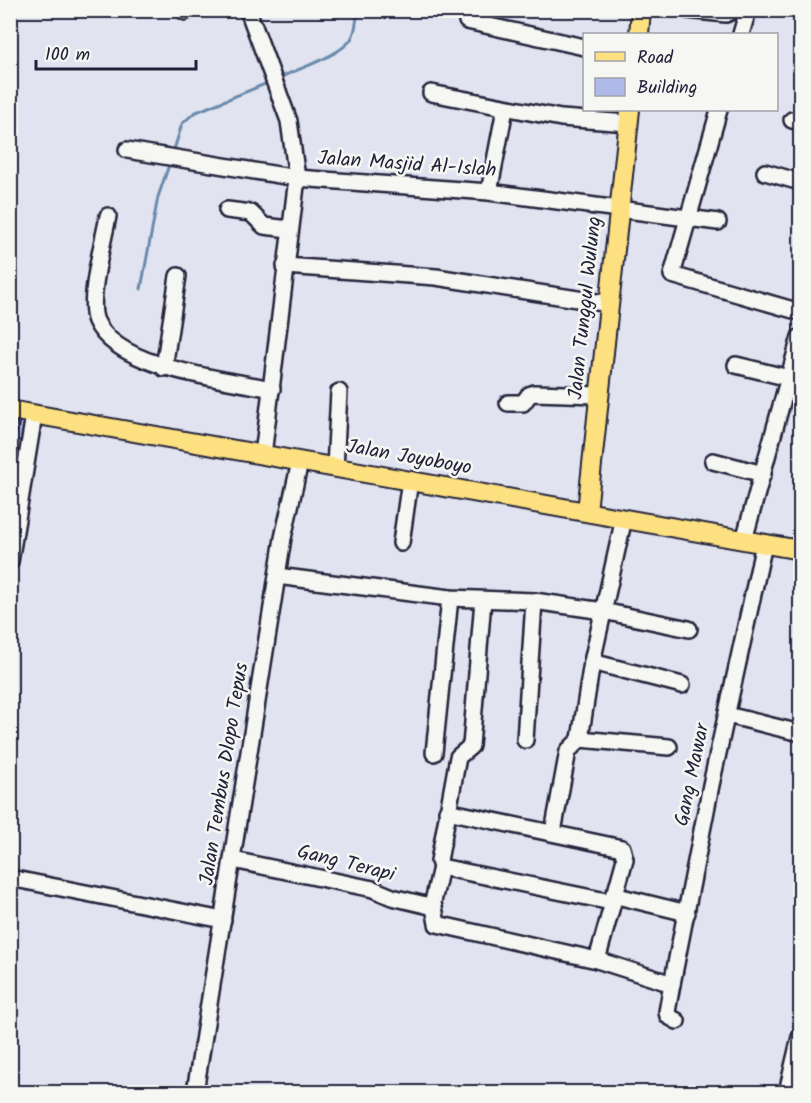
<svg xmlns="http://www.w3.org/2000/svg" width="811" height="1103" viewBox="0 0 811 1103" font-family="Kalam,sans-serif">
  <rect width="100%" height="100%" fill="#e1e4f0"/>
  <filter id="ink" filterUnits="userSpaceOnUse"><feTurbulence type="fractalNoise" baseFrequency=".0167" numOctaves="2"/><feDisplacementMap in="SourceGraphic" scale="12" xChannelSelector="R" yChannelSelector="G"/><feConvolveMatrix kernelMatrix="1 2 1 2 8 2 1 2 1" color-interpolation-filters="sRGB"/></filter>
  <g filter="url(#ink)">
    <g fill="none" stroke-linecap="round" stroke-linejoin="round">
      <!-- stream -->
      <g stroke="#6a8aac" stroke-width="3">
        <path d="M 279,78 C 298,69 333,58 348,43 C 356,35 356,21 358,10"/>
        <path d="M 173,153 L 182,124 L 194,113 L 270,82"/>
        <path d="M 141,289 L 158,197 L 170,162"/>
      </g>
    </g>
    <!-- building -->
    <g fill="#afbaeb" stroke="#22223b" stroke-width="1.5">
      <path d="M 10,417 L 18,418 L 13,440 L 10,440 Z"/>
      <path d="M 20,420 L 29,422 L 24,442 L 15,439 Z"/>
      <path d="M 10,456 L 22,459 L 20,468 L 10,466 Z"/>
    </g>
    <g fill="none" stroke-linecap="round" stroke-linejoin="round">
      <!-- minor casing -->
      <g stroke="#22223b" stroke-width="20">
        <g id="minor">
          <path d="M 687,10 L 726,14 L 734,10"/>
          <path d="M 185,12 L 185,10"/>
          <path d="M 467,21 L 584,47"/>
          <path d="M 741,34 L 748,10"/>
          <path d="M 431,93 L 561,118 L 628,123"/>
          <path d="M 719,110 L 672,275 L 800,312"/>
          <path d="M 792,120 L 800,122"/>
          <path d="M 127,150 L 297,178 L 289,121 L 248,10"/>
          <path d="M 765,172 L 800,182"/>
          <path d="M 489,192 L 505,109"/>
          <path d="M 227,210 L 251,213 L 264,226 L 289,229"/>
          <path d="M 108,216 C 104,239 87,301 96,321 C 117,369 225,379 272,389"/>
          <path d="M 285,266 L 436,277 L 610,304"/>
          <path d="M 736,365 L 789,378"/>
          <path d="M 164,368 L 178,276"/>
          <path d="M 508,403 L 523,403 L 529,395 L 534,393 L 599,395"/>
          <path d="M 263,455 L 297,178 L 489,192 L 718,222"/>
          <path d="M 713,461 L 763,474"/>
          <path d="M 335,468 L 339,392"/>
          <path d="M 744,540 L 800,337"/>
          <path d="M 401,543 L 410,480"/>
          <path d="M 10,562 L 34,415"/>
          <path d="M 277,576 L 450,598 L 534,601 L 603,611 L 689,629"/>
          <path d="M 483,600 L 471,746 L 458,757 L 439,861 L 441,867 L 611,902"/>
          <path d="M 592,662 L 682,685"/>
          <path d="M 727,715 L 800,733"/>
          <path d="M 580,739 L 669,747"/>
          <path d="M 525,740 L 534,601"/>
          <path d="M 434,753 L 450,598"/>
          <path d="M 447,811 L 622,848 L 625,859 L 597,960"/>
          <path d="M 553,832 L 568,751 L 580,739 L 592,662 L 624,518"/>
          <path d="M 233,860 L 373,889 L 392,897 L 434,907 L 437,924 L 597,960 L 672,984"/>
          <path d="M 10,878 L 223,920"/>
          <path d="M 613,895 L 687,913"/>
          <path d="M 432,906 L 441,867"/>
          <path d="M 677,1021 L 668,1016 L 667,1012 L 672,984 L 711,785 L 764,544"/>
          <path d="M 195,1092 L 283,538 L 300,462"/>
          <path d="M 787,1092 L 800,1037"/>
        </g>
      </g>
      <!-- major casing -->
      <g stroke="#22223b" stroke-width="22">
        <g id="major">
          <path d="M 639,34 L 641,10"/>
          <path d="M 10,410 L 800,550"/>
          <path d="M 587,511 L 630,110"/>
        </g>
      </g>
      <!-- minor -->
      <use href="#minor" stroke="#f6f6f2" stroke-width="15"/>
      <!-- major -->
      <use href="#major" stroke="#fde080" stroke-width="18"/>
    </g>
  </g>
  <g text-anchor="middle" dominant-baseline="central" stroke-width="5" stroke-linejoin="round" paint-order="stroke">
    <!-- street labels -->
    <g font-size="20" fill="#22223b" stroke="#f6f6f2">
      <text transform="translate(407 165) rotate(4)">Jalan Masjid Al-Islah</text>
      <text transform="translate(586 308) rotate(-84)">Jalan Tunggul Wulung</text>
      <text transform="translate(409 458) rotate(10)">Jalan Joyoboyo</text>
      <text transform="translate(225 774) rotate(-81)">Jalan Tembus Dlopo Tepus</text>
      <text transform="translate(693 775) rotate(-78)">Gang Mawar</text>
      <text transform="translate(346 864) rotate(14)">Gang Terapi</text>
    </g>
  </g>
  <!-- margin -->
  <rect width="811" height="1103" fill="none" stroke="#f6f6f2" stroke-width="36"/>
  <rect x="18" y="18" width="775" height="1067" fill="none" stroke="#22223b" stroke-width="2" filter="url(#ink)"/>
  <!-- legend -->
  <rect x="583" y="33" width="195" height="78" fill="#f6f6f2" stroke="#a1a1a9" stroke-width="1.5"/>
  <rect x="595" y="52" width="30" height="9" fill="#fde080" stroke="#a1a1a9" stroke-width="1.5"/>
  <text x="637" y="63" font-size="18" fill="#22223b">Road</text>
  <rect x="595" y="78" width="30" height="18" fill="#afbaeb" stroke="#a1a1a9" stroke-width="1.5"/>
  <text x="637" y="93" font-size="18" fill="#22223b">Building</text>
  <!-- scale -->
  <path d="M36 60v9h160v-9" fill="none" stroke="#22223b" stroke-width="3"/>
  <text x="45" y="60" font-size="18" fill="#22223b" stroke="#f6f6f2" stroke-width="4.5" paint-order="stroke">100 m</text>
</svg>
